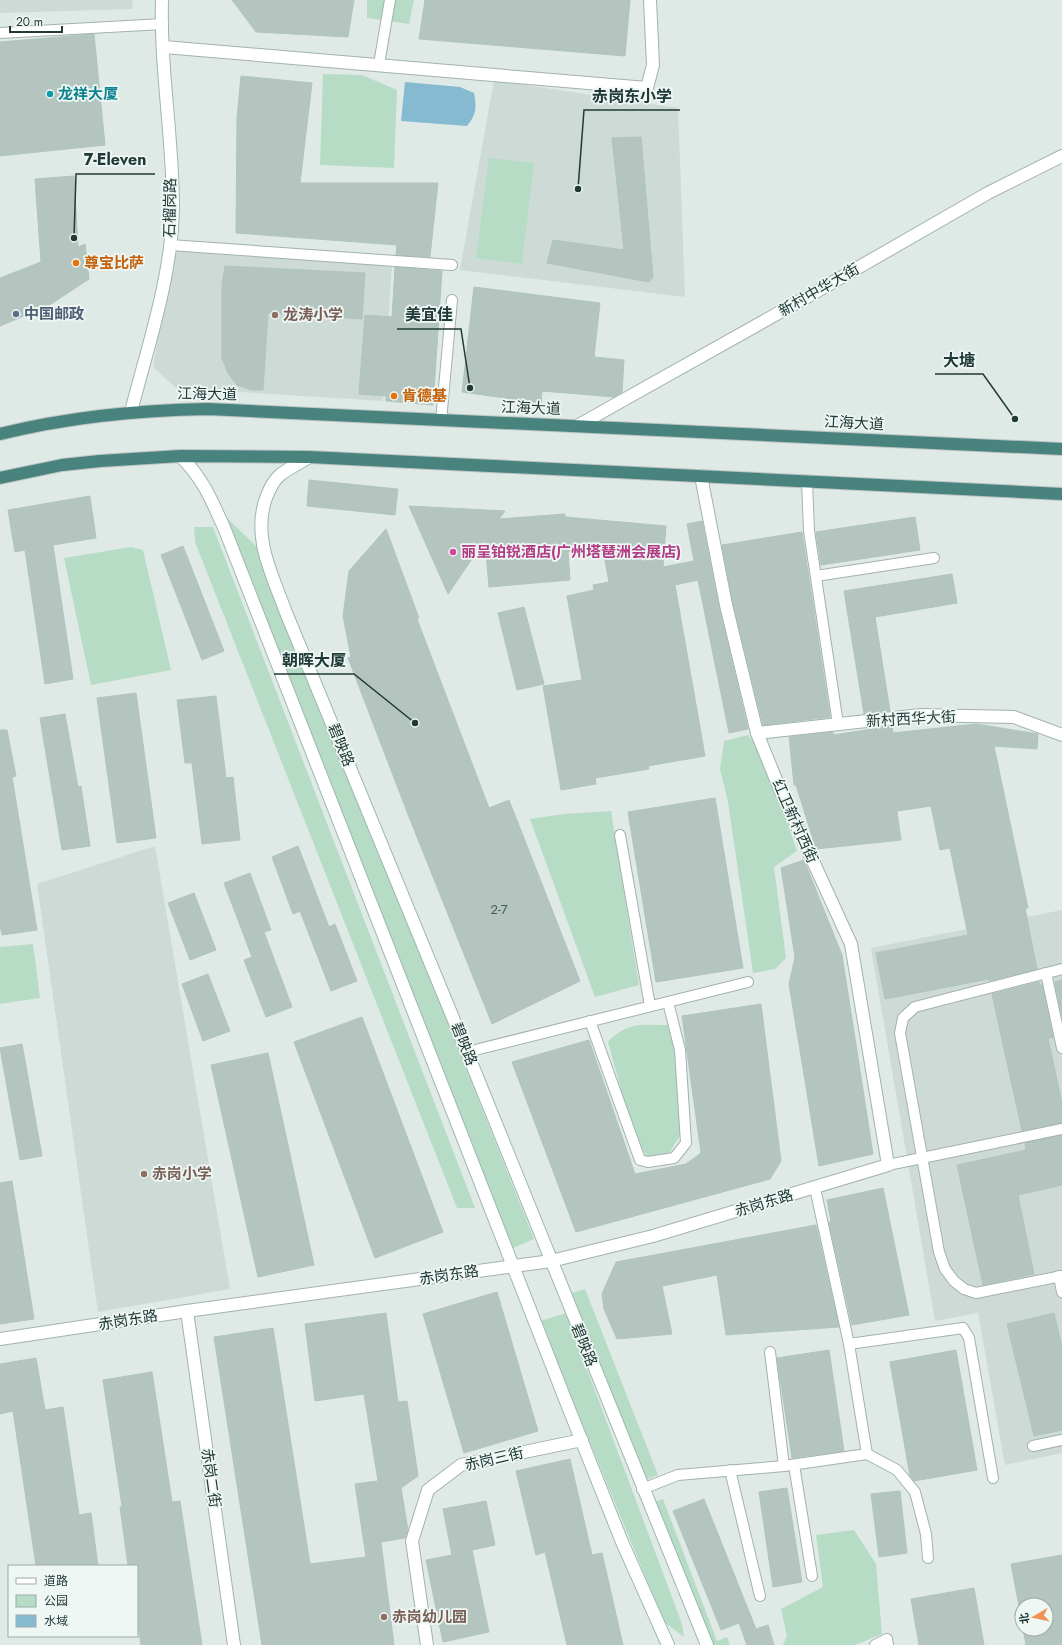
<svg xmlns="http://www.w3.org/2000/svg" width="1062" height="1645" viewBox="0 0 1062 1645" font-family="Jost,'Noto Sans SC',sans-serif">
  <rect width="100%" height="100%" fill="#dfeae7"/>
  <!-- built -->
  <g fill="#cddad6">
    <path d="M 0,0 L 133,0 L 132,9 L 0,13 Z"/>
    <path d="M 494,80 L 678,108 L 685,297 L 460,270 Z"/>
    <path d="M 173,251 L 392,264 L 383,401 L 176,388 L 153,367 Z"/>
    <path d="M 155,846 L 230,1289 L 98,1312 L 37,884 Z"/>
    <path d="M 1062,910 L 1062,1453 L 1005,1465 L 978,1313 L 935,1321 L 871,948 Z"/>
  </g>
  <!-- green -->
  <g fill="#b7dcc6">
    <path d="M 367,0 L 414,0 L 409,24 L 367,18 Z"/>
    <path d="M 323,74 L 362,75 L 397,90 L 394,168 L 320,165 Z"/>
    <path d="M 489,158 L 534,163 L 522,264 L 476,258 Z"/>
    <path d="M 224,515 L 258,548 L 534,1239 L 513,1248 Z"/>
    <path d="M 194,527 L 213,527 L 475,1208 L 457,1208 L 195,542 Z"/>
    <path d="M 131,547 L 143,550 L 171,670 L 91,685 L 64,558 Z"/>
    <path d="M 748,735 L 764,754 L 797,851 L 774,867 L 786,958 L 775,969 L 753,973 L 728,802 L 720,769 L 724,741 Z"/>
    <path d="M 611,811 L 639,985 L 595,997 L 530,819 L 564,814 Z"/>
    <path d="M 33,944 L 40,998 L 0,1004 L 0,947 Z"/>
    <path d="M 669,1025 L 677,1049 L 681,1134 L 669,1153 L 648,1158 L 634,1136 L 608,1042 C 627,1021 642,1025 669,1025 Z"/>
    <path d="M 585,1289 L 658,1475 L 645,1480 L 569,1294 Z"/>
    <path d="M 566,1313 L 682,1624 L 684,1637 L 664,1622 L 540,1321 Z"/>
    <path d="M 663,1499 L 717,1641 L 727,1637 L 730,1645 L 710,1645 L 656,1501 Z"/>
    <path d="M 854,1530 L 876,1564 L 882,1634 L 855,1645 L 783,1645 L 787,1636 L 781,1609 L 823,1587 L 816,1535 Z"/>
  </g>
  <!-- water -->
  <path fill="#86bad0" d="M 405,82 L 460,87 L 474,93 C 477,107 476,115 467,126 L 401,121 Z"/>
  <!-- building -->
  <g fill="#b4c5c0" stroke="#b1c4bf">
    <path d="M 232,0 L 354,0 L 348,37 L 256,32 Z"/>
    <path d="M 425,0 L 630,0 L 625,56 L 419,39 Z"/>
    <path d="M 94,34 L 105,145 L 0,156 L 0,42 Z"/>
    <path d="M 241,76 L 312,83 L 300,183 L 438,183 L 430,257 L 396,255 L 397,245 L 236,233 L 237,119 Z"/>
    <path d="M 641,137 L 653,277 L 649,282 L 547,263 L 553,240 L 624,250 L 612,138 Z"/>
    <path d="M 74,176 L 78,247 L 85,244 L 89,279 L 48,306 L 0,326 L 0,278 L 41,262 L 35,179 Z"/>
    <path d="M 225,266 L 365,273 L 362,319 L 268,313 L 263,390 L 252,390 L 237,385 L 228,373 L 222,358 L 222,284 Z"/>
    <path d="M 395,267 L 442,271 L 433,405 L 386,401 L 386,396 L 359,394 L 365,315 L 392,317 Z"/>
    <path d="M 474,287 L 600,303 L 594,357 L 624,360 L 622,392 L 614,397 L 542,391 L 541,403 L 462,392 Z"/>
    <path d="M 309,480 L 398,489 L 395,515 L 307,506 Z"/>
    <path d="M 90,496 L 96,538 L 53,545 L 73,679 L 45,684 L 25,550 L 15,552 L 8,510 Z"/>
    <path d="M 409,506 L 505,511 L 499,519 L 565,514 L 565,517 L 666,526 L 663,567 L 694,561 L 687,524 L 702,521 L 719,607 L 748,729 L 729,733 L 698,580 L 675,585 L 705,756 L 648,766 L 649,769 L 595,778 L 596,784 L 561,790 L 543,686 L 582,680 L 567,596 L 594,590 L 593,585 L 609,582 L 604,555 L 568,552 L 570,580 L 489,587 L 485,540 L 448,594 Z"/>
    <path d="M 915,517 L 920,550 L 821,565 L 816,532 Z"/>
    <path d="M 386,529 L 419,618 L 417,619 L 489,808 L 509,800 L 580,981 L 492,1024 L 409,817 L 348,658 L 351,657 L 343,616 L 349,571 Z"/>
    <path d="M 802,532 L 830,717 L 763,725 L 733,603 L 722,545 Z"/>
    <path d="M 183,546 L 224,651 L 202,660 L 161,555 Z"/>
    <path d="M 952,574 L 957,603 L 875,617 L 890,711 L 864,714 L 844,591 Z"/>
    <path d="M 524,607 L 544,684 L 517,690 L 498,613 Z"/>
    <path d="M 136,693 L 156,838 L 117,843 L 97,698 Z"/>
    <path d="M 216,696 L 226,778 L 233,777 L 240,840 L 202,844 L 192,763 L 185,763 L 177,700 Z"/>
    <path d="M 65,714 L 78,787 L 81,786 L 90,846 L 62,850 L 40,718 Z"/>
    <path d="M 976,724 L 1038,734 L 1037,749 L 994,746 L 1028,908 L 1025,908 L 1037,969 L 989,981 L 989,979 L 885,999 L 876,953 L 968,935 L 950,848 L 940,850 L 931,806 L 897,811 L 901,840 L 816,849 L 796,785 L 794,785 L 789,737 L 833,732 L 833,735 L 892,726 L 893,733 Z"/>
    <path d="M 0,730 L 7,730 L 16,776 L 12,777 L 37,930 L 2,935 L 0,925 Z"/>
    <path d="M 715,798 L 743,968 L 656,982 L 628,812 Z"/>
    <path d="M 298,846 L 329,927 L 335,924 L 357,981 L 331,991 L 300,911 L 293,914 L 272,857 Z"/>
    <path d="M 804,860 L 842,955 L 873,1154 L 819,1166 L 789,984 L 795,957 L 781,868 Z"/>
    <path d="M 250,873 L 271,930 L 264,932 L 292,1007 L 266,1017 L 244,960 L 252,957 L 224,883 Z"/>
    <path d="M 194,893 L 216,950 L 190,960 L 168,903 Z"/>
    <path d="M 208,974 L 230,1031 L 203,1041 L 182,984 Z"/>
    <path d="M 1062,980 L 1062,1017 L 1055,982 Z"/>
    <path d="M 1039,982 L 1040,985 L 1042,985 L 1053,1038 L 1048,1038 L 1062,1103 L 1062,1123 L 1022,1131 L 992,994 Z"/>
    <path d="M 761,1004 L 781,1161 L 770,1179 L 576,1232 L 512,1062 L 589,1040 L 635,1174 L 686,1164 L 701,1153 L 682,1016 Z"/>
    <path d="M 362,1017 L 443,1232 L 375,1258 L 294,1042 Z"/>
    <path d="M 22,1044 L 42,1156 L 20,1160 L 0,1048 Z"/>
    <path d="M 268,1053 L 314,1265 L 258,1277 L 211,1065 Z"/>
    <path d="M 1062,1136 L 1062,1185 L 1018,1195 L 1034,1274 L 983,1285 L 957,1165 L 1026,1150 L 1025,1143 Z"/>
    <path d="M 12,1181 L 34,1319 L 0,1324 L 0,1183 Z"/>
    <path d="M 883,1188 L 909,1315 L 852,1325 L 829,1222 L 831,1222 L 827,1200 Z"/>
    <path d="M 816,1225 L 839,1327 L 726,1335 L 717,1275 L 662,1286 L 672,1334 L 617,1339 L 604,1309 L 602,1294 L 616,1262 Z"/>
    <path d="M 497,1292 L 538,1431 L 464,1453 L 423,1314 Z"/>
    <path d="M 386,1313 L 398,1402 L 407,1401 L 418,1476 L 401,1488 L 408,1530 L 405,1538 L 381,1542 L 394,1645 L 262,1645 L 214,1337 L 273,1328 L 310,1564 L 366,1557 L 355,1484 L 378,1481 L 364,1394 L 315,1401 L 305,1324 Z"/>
    <path d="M 1054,1313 L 1062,1347 L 1062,1430 L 1034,1436 L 1007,1324 Z"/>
    <path d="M 829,1350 L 844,1451 L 792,1458 L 777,1358 Z"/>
    <path d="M 956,1350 L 977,1470 L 914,1481 L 910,1476 L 890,1362 Z"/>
    <path d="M 36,1358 L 45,1410 L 63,1407 L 79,1515 L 91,1513 L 98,1566 L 36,1566 L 13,1411 L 0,1414 L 0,1364 Z"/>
    <path d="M 152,1372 L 172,1502 L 180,1501 L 202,1645 L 141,1645 L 137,1618 L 137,1566 L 128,1566 L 120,1507 L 122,1506 L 103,1380 Z"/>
    <path d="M 570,1459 L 592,1555 L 602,1553 L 623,1645 L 567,1645 L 545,1552 L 536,1555 L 516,1471 Z"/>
    <path d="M 787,1488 L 802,1582 L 773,1587 L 759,1492 Z"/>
    <path d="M 900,1491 L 907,1553 L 879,1557 L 871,1494 Z"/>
    <path d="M 704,1499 L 756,1629 L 768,1625 L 774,1645 L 747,1645 L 739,1623 L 721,1630 L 673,1511 Z"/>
    <path d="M 486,1501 L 495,1545 L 472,1550 L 489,1632 L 443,1642 L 426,1560 L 452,1555 L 443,1509 Z"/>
    <path d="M 1062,1555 L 1062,1645 L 1026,1645 L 1023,1629 L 1046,1629 L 1046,1605 L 1022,1605 L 1022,1622 L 1011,1564 Z"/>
    <path d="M 974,1588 L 984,1645 L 919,1645 L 911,1599 Z"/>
  </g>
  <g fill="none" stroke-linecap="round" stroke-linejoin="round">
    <!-- service casing -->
    <g stroke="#a2b2af" stroke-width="12">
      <g id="service">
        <path d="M 0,33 L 163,24"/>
        <path d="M 379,64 L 390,0"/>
        <path d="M 170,245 L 452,265"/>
        <path d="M 441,421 L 452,300"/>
        <path d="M 807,481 L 809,531 L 838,724"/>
        <path d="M 816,576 L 934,558"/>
        <path d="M 620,835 L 650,1006"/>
        <path d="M 1062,969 L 915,1007 L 903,1018 L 900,1033 L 939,1252 L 945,1269 L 954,1281 L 964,1289 L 976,1293 L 1062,1276"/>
        <path d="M 1046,973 L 1062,1048"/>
        <path d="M 590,1021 L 640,1160 L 648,1162 L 674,1158 L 686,1143 L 680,1050 L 668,1002"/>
        <path d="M 467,1052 L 748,982"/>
        <path d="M 888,1165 L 1062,1129"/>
        <path d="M 1059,1276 L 1062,1292"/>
        <path d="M 849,1344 L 963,1328 L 969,1338 L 993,1478"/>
        <path d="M 770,1352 L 784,1466"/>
        <path d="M 1033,1446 L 1062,1440"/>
        <path d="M 867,1454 L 897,1470 L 915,1492 L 926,1534 L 928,1558"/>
        <path d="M 794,1465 L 812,1576"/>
        <path d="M 730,1470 L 760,1596"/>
        <path d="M 642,1489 L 678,1475 L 784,1466 L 867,1454 L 849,1344 L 815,1188"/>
        <path d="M 875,1645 L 887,1639 L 888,1645"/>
      </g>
    </g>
    <!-- minor casing -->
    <g stroke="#a2b2af" stroke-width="14">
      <g id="minor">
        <path d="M 164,47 L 647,88 L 653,65 L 650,0"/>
        <path d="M 577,426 L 807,297 L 988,193 L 1062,156"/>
        <path d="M 757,733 L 921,715 L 1014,717 L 1062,735"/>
        <path d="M 551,1261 L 653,1236 L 888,1165 L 851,944 L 779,787 L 757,733 L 726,605 L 701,476"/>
        <path d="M 187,1311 L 234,1645"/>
        <path d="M 427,1645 L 412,1541 L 428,1490 L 461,1465 L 582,1440"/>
      </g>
    </g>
    <!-- tertiary casing -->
    <g stroke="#a2b2af" stroke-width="14">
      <path id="tertiary" d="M 0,1339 L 187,1311 L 551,1261"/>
    </g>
    <!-- secondary casing -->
    <g stroke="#9eb6b1" stroke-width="14">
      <g id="secondary">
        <path d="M 131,412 C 148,345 172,276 173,207 C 173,138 160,69 162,0"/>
        <path d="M 180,456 C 203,478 212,501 225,530 L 565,1399 L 622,1542 L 668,1645"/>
        <path d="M 309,457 C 300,463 289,468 280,475 C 274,480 269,490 266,498 C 252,537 272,574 285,610 L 467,1052 L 707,1645"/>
      </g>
    </g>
    <!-- trunk casing -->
    <g stroke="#bcc4c3" stroke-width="14">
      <g id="trunk">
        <path d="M 0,434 C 69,417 138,410 208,409 L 1062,449"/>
        <path d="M 0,478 L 62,465 L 100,461 L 180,456 L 309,457 L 1062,494"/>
      </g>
    </g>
    <!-- service -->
    <use href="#service" stroke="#fff" stroke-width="10"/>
    <!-- minor -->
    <use href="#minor" stroke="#fff" stroke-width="12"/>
    <!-- tertiary -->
    <use href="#tertiary" stroke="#fff" stroke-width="12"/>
    <!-- secondary -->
    <use href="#secondary" stroke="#fff" stroke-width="12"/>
    <!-- trunk -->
    <use href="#trunk" stroke="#48837e" stroke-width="12"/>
  </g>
  <!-- markers -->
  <circle fill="#0f9aa8" stroke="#eff7f4" stroke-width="1.5" cx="50" cy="94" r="4"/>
  <g fill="#e8710a" stroke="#eff7f4" stroke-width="1.5">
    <circle cx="76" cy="263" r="4"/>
    <circle cx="394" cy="396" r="4"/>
  </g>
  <circle fill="#5c6f8a" stroke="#eff7f4" stroke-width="1.5" cx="16" cy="314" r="4"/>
  <g fill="#8d6e63" stroke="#eff7f4" stroke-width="1.5">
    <circle cx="275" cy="315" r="4"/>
    <circle cx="144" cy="1174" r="4"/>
    <circle cx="384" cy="1617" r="4"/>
  </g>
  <circle fill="#d1479c" stroke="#eff7f4" stroke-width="1.5" cx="453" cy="552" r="4"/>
  <g text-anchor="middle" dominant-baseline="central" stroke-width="3.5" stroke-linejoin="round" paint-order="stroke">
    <!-- number labels -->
    <g font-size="13" fill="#455d59">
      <text x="499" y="909">2-7</text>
    </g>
    <!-- culture labels -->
    <g font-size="15" font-weight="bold" fill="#0d838f" stroke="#eff7f4" text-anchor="start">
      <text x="58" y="94">龙祥大厦</text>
    </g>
    <!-- street labels -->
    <g font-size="15" fill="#203a37" stroke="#eff7f4">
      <text transform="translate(170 208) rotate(-89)">石榴岗路</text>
      <text transform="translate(819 290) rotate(-30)">新村中华大街</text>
      <text transform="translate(207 394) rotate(1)">江海大道</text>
      <text transform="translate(531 408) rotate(2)">江海大道</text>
      <text transform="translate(854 423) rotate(3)">江海大道</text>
      <text transform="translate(911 719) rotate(-3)">新村西华大街</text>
      <text transform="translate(341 745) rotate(68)">碧映路</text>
      <text transform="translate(795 821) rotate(66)">红卫新村西街</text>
      <text transform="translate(464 1044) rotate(68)">碧映路</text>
      <text transform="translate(764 1203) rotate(-17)">赤岗东路</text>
      <text transform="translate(449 1275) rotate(-8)">赤岗东路</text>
      <text transform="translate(128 1320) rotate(-9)">赤岗东路</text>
      <text transform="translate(584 1345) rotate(68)">碧映路</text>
      <text transform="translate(494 1459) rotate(-13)">赤岗三街</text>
      <text transform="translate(211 1478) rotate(82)">赤岗二街</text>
    </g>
    <!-- food labels -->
    <g font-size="15" font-weight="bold" fill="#c56008" stroke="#eff7f4" text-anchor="start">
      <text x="84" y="263">尊宝比萨</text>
      <text x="402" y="396">肯德基</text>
    </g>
    <!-- service labels -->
    <g font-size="15" font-weight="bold" fill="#4e5e75" stroke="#eff7f4" text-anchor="start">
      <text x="24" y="314">中国邮政</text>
    </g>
    <!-- education labels -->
    <g font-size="15" font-weight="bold" fill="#785e54" stroke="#eff7f4" text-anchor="start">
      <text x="283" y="315">龙涛小学</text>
      <text x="152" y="1174">赤岗小学</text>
      <text x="392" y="1617">赤岗幼儿园</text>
    </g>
    <!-- hotel labels -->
    <g font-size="15" font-weight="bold" fill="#b23c85" stroke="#eff7f4" text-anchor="start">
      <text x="461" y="552">丽呈铂锐酒店(广州塔琶洲会展店)</text>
    </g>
  </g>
  <!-- callouts -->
  <path fill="none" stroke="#203a37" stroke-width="1.5" d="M578 189L584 110H680M74 238L76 174H155M470 388L461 329H397M1015 419L983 374H935M415 723L354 674H274"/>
  <g fill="#203a37" stroke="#eff7f4" stroke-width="1.5">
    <circle cx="578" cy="189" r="4"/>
    <circle cx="74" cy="238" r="4"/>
    <circle cx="470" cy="388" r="4"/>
    <circle cx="1015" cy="419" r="4"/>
    <circle cx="415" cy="723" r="4"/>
  </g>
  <g font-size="16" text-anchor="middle" font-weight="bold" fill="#203a37" stroke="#eff7f4" stroke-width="3.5" stroke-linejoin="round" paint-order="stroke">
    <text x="632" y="102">赤岗东小学</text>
    <text x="115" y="165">7-Eleven</text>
    <text x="429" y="320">美宜佳</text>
    <text x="959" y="366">大塘</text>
    <text x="314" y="666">朝晖大厦</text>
  </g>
  <!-- legend -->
  <rect x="8" y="1565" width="130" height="72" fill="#eff7f4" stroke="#9caba8"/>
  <rect x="16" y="1578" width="20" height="6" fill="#ffffff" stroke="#9caba8"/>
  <text x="44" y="1585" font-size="12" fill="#203a37">道路</text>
  <rect x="16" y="1595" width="20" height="12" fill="#b7dcc6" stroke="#9caba8"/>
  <text x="44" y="1605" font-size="12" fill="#203a37">公园</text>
  <rect x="16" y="1615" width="20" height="12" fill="#86bad0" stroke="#9caba8"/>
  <text x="44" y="1625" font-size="12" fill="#203a37">水域</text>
  <!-- north arrow -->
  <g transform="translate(1034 1617) rotate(261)"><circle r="19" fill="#eff7f4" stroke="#9caba8"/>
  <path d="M0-3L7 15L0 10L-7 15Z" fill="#f29155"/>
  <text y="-6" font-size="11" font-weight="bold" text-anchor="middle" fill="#203a37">北</text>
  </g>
  <!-- scale -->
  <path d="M10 26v6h52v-6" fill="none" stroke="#203a37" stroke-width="2"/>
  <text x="16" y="26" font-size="12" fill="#203a37" stroke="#eff7f4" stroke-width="3" paint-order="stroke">20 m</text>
</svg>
